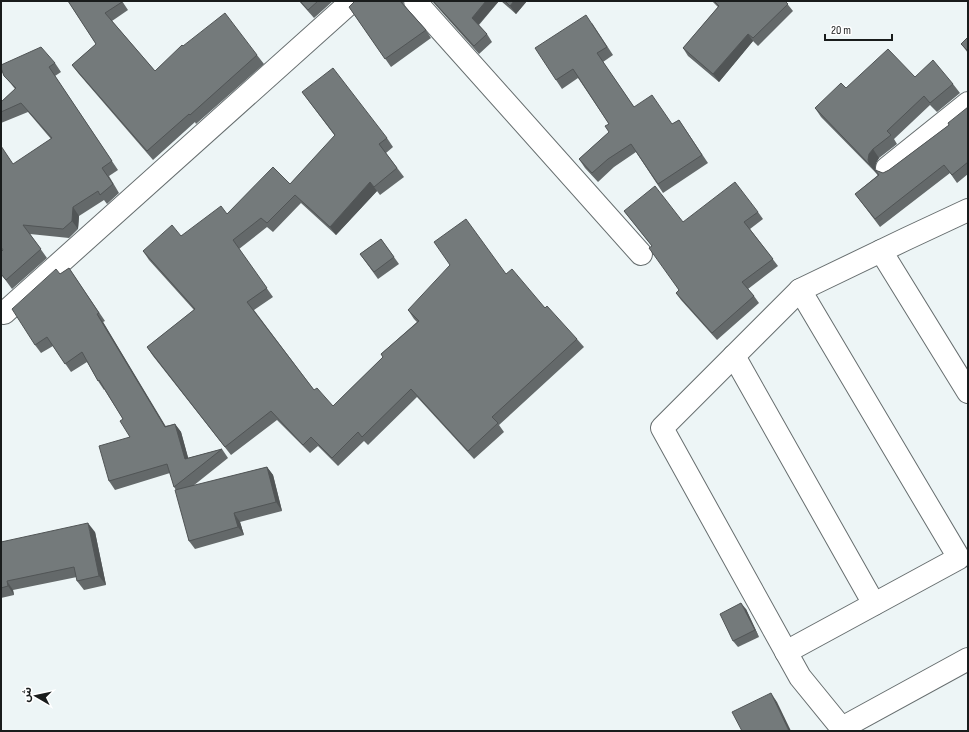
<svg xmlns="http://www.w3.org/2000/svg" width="969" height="732" viewBox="0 0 969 732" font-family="'Sofia Sans Condensed','Noto Sans Arabic',sans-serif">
  <rect width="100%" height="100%" fill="#edf5f6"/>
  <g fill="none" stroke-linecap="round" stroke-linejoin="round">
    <!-- minor casing -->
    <g stroke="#676e6f" stroke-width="24">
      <g id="minor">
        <path d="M 415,1 L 641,254"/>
        <path d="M 887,168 L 968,103"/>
        <path d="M 881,251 L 968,392"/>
        <path d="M 4,313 L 352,1"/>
        <path d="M 734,356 L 874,604"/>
        <path d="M 786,652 L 959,558 L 800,290"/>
        <path d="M 842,728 L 968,659"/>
        <path d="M 844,731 L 800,677 L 662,428 L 800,290 L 906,239 L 968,210"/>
      </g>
    </g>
    <!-- minor -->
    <use href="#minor" stroke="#fff" stroke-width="22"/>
  </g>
  <!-- wall -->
  <g fill="#64696a">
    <path d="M 68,1 L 122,1 L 128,10 L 112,21 L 155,71 L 183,46 L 257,55 L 264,64 L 196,124 L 195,122 L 153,160 L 78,73 L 72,65 L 96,44 Z"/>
    <path d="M 299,1 L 333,1 L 314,18 Z"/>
    <path d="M 355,1 L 403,1 L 404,5 L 426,30 L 431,38 L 391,67 L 349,7 Z"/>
    <path d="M 432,1 L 499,1 L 479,25 L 487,34 L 492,42 L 479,54 Z"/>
    <path d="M 501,1 L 527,1 L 516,14 Z"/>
    <path d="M 712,1 L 785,1 L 793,11 L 758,46 L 753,41 L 719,82 L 688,56 L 683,48 L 718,7 Z"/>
    <path d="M 592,23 L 613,55 L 603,62 L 634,107 L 672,124 L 679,120 L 708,163 L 663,193 L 636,152 L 614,167 L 598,182 L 585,168 L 579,159 L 609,132 L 609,124 L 578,78 L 562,89 L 556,80 Z"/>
    <path d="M 968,37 L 968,53 L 961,44 Z"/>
    <path d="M 55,63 L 61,72 L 55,76 L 118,170 L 109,176 L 119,193 L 107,204 L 104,200 L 79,216 L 78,229 L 69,238 L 30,234 L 47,258 L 12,289 L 1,274 L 1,252 L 3,250 L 14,164 L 51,139 L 28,112 L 1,123 L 1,102 L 15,89 L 11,84 L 4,76 Z"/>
    <path d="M 915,77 L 953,84 L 960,93 L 937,112 L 930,105 L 894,139 L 897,144 L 879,158 L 876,163 L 875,170 L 883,173 L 889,170 L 949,125 L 968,107 L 968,174 L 957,183 L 950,173 L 880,227 L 855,194 L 878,175 L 875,171 L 877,174 L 821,117 L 815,108 Z"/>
    <path d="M 302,92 L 387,138 L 393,147 L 386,153 L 404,177 L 380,195 L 377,191 L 336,235 L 301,203 L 273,232 L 267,227 L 239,249 L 273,297 L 254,310 L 314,390 L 333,406 L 383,357 L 381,354 L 417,322 L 414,319 L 408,310 L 506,274 L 545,308 L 577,339 L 584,347 L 499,425 L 504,432 L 474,459 L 417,397 L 368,445 L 364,441 L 338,466 L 318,446 L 310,453 L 277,420 L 231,455 L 153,356 L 147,347 L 194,310 L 149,260 L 143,251 L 181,236 L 227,214 L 290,184 L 335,136 Z"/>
    <path d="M 624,211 L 683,222 L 758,212 L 763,219 L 750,229 L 778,266 L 748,289 L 754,296 L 759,303 L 717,340 L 681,300 L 676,293 L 679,290 L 652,246 Z"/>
    <path d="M 381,239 L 399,264 L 378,279 L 360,254 Z"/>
    <path d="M 69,268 L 105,321 L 103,322 L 165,426 L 175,424 L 181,432 L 188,458 L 222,449 L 228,458 L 193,486 L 267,467 L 273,475 L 282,511 L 240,522 L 244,535 L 195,549 L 189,541 L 176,490 L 174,487 L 170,473 L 115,490 L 109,481 L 130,437 L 123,419 L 104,389 L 104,390 L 98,381 L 87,362 L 71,372 L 53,346 L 41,353 L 35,345 L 60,274 Z"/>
    <path d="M 95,532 L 106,585 L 84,590 L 77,581 L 77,577 L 13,590 L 14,595 L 1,598 L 1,541 L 1,542 Z"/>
    <path d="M 746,609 L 759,637 L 738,647 L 733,641 Z"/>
  </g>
  <!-- shaded-wall -->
  <g fill="#515556">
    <path d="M 486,1 L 499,1 L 477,26 L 472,18 Z"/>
    <path d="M 514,1 L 527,1 L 516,14 L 510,6 Z"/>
    <path d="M 748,34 L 753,41 L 719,82 L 713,74 Z"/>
    <path d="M 873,149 L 879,158 L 876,163 L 875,170 L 877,174 L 870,165 L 868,160 L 869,154 Z"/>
    <path d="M 370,182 L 377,191 L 336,235 L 330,227 Z"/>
    <path d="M 73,207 L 79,216 L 78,229 L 72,221 Z"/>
    <path d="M 97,314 L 103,322 L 171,435 L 165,427 Z"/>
    <path d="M 175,424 L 181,432 L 191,468 L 185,459 Z"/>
    <path d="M 267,467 L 273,475 L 282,511 L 276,502 Z"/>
    <path d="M 234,513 L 240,522 L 244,535 L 238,527 Z"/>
    <path d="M 88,523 L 95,532 L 106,585 L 99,576 Z"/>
    <path d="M 7,581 L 13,590 L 14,595 L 8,586 Z"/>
    <path d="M 741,603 L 746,609 L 759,637 L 755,630 Z"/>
    <path d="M 771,693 L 777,702 L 791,731 L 789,731 Z"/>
  </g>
  <!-- building -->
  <g fill="#747a7b" stroke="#515556">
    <path d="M 68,1 L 122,1 L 122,2 L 105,13 L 155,71 L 182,45 L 183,46 L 225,13 L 257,55 L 190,115 L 189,114 L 147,151 L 72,65 L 96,44 Z"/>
    <path d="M 300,1 L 318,1 L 308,10 Z"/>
    <path d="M 355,1 L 400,1 L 426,30 L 385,59 L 349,7 Z"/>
    <path d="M 433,1 L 486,1 L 472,18 L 487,34 L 474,46 Z"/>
    <path d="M 505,1 L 514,1 L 510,6 Z"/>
    <path d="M 714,1 L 785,1 L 788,4 L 753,38 L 748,34 L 713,74 L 683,48 L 719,6 Z"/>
    <path d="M 586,15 L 607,47 L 597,53 L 634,107 L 652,95 L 672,124 L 679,120 L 702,155 L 658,184 L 631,144 L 608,159 L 592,173 L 579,159 L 609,132 L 605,126 L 609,124 L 573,69 L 556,80 L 535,48 Z"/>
    <path d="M 968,37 L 968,51 L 961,44 Z"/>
    <path d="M 41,47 L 55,63 L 49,67 L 112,161 L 102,168 L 113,184 L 100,195 L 98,191 L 73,207 L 72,221 L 63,229 L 23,225 L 41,249 L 6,280 L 1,274 L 1,252 L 3,250 L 1,247 L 1,146 L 13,164 L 52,138 L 21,103 L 1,112 L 1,102 L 16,88 L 4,76 L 1,68 L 1,65 Z"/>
    <path d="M 888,49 L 915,77 L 933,60 L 953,84 L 930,103 L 924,96 L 887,131 L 891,135 L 873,149 L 869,154 L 868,160 L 870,165 L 815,108 L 841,83 L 846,88 Z"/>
    <path d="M 333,68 L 387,138 L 379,144 L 397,168 L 374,187 L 370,182 L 330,227 L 295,195 L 267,223 L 261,218 L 233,240 L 267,288 L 247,302 L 314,390 L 317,388 L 333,406 L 383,357 L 381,354 L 419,321 L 408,310 L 450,265 L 434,242 L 466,219 L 506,274 L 512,269 L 545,308 L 547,306 L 577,339 L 492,417 L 498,423 L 468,451 L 411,389 L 362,437 L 358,432 L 332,458 L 311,437 L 303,445 L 271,411 L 225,447 L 147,347 L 195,309 L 143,251 L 172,225 L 181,236 L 221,206 L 227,214 L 273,167 L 290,184 L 335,135 L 302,92 Z"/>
    <path d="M 968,107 L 968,162 L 952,175 L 944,165 L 875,219 L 855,194 L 879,175 L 875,170 L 883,173 L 889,170 L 949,125 L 948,123 Z"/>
    <path d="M 735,182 L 758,212 L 744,222 L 773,259 L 742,282 L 754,296 L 712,333 L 676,293 L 679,290 L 649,248 L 652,246 L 624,211 L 655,186 L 683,222 Z"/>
    <path d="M 381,239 L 394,257 L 374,272 L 360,254 Z"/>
    <path d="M 69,268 L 99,313 L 97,314 L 165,427 L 175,424 L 185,459 L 222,449 L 174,487 L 167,464 L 109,481 L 99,446 L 130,437 L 120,421 L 123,419 L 99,380 L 98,381 L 82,352 L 65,364 L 47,337 L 35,345 L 12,309 L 56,269 L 60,274 Z"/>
    <path d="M 267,467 L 276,502 L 234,513 L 238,527 L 189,541 L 175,490 Z"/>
    <path d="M 88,523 L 99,576 L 77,581 L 74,567 L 7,581 L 8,586 L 1,588 L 1,542 Z"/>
    <path d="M 741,603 L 755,630 L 733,641 L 720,614 Z"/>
    <path d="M 771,693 L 789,731 L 742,731 L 732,712 Z"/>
  </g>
  <!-- border -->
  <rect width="969" height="732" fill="none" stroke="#191c1c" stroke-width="4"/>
  <!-- north arrow -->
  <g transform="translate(36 696) rotate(279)" stroke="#ffffff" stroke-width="3" paint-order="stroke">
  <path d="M0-3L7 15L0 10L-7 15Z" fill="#191c1c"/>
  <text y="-6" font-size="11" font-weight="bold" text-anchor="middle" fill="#191c1c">ش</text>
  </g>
  <!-- scale -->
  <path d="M825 34v6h67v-6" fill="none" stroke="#191c1c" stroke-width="2"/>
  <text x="831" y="34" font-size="12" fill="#191c1c" stroke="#ffffff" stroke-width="3" paint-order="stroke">20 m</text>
</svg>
